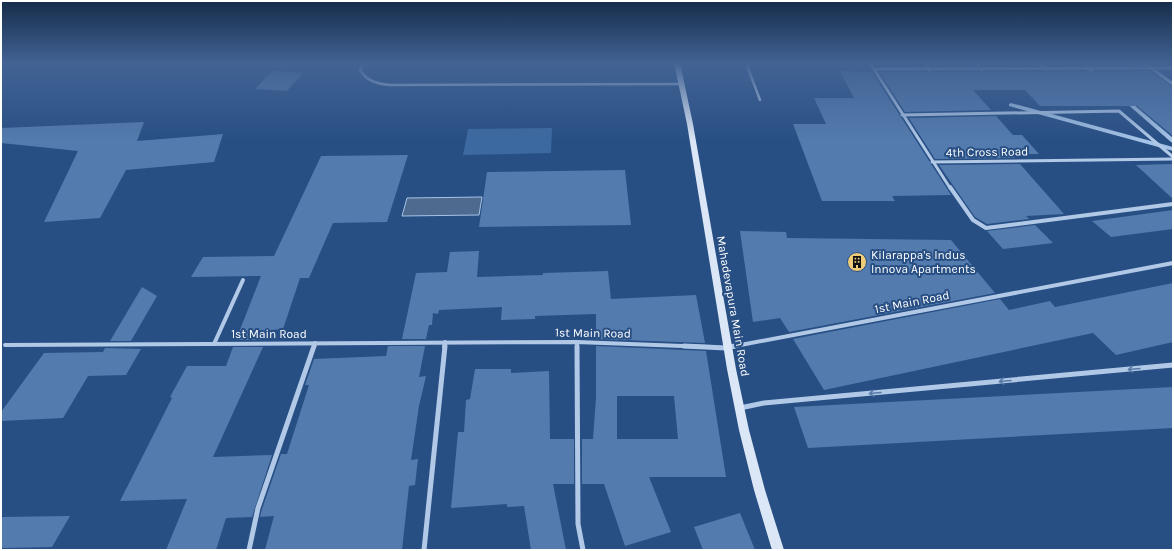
<svg xmlns="http://www.w3.org/2000/svg" width="1174" height="551" viewBox="0 0 1174 551" font-family="Karla,sans-serif">
  <rect width="100%" height="100%" fill="#284f84"/>
  <!-- green -->
  <path fill="#3c69a0" d="M 552,128 L 551,153 L 463,155 L 468,129 Z"/>
  <!-- water -->
  <path fill="#4e6a8f" stroke="#a6c4e7" d="M 482,197 L 479,215 L 402,216 L 407,198 Z"/>
  <g fill="none" stroke-linecap="round" stroke-linejoin="round">
    <!-- stream -->
    <g fill="#a6c4e7" fill-rule="evenodd">
      <path d="M 1080,63 L 1085,63 L 1101,77 L 1097,78 Z"/>
      <path d="M 1127,99 L 1173,138 L 1173,143 L 1171,142 L 1125,102 L 1124,101 Z"/>
      <path d="M 1011,103 L 1173,147 L 1173,151 L 1009,106 L 1009,104 Z"/>
    </g>
  </g>
  <!-- building -->
  <g fill="#547bad" fill-rule="evenodd">
    <path d="M 929,63 L 973,63 L 974,66 L 930,66 Z"/>
    <path d="M 980,63 L 1035,63 L 1036,65 L 982,66 Z"/>
    <path d="M 1043,63 L 1141,63 L 1142,65 L 1045,65 Z"/>
    <path d="M 272,71 L 303,73 L 287,91 L 255,89 Z"/>
    <path d="M 840,71 L 872,72 L 951,195 L 892,196 L 895,201 L 822,201 L 793,124 L 826,124 L 814,98 L 854,98 Z"/>
    <path d="M 1150,71 L 1173,87 L 1173,136 L 1137,106 L 1040,106 L 1025,90 L 973,90 L 991,110 L 905,112 L 879,72 Z"/>
    <path d="M 996,116 L 1013,135 L 1022,135 L 1039,154 L 1012,154 L 1015,158 L 935,159 L 909,118 Z"/>
    <path d="M 144,122 L 137,141 L 223,134 L 214,162 L 126,170 L 100,218 L 44,222 L 78,151 L 1,143 L 1,128 Z"/>
    <path d="M 408,155 L 387,222 L 333,223 L 309,278 L 300,278 L 283,329 L 271,330 L 266,340 L 236,340 L 261,276 L 191,277 L 203,257 L 274,256 L 321,156 Z"/>
    <path d="M 1020,164 L 1064,214 L 1026,216 L 1029,219 L 987,224 L 975,217 L 939,165 Z"/>
    <path d="M 1173,164 L 1173,199 L 1136,165 Z"/>
    <path d="M 625,170 L 631,225 L 479,227 L 487,172 Z"/>
    <path d="M 1173,210 L 1173,229 L 1111,237 L 1092,221 Z"/>
    <path d="M 1035,225 L 1053,243 L 1003,249 L 987,231 Z"/>
    <path d="M 740,231 L 786,232 L 787,238 L 951,240 L 995,293 L 789,332 L 780,318 L 753,322 Z"/>
    <path d="M 479,251 L 477,277 L 543,275 L 543,273 L 608,271 L 611,299 L 696,295 L 705,343 L 596,339 L 596,314 L 535,316 L 535,319 L 501,320 L 502,307 L 439,310 L 438,314 L 433,313 L 432,325 L 429,325 L 426,339 L 402,339 L 416,273 L 447,272 L 450,252 Z"/>
    <path d="M 1173,283 L 1173,342 L 1116,355 L 1093,333 L 824,390 L 793,339 L 1000,299 L 1009,310 L 1050,301 L 1055,307 Z"/>
    <path d="M 142,287 L 157,296 L 131,341 L 110,341 Z"/>
    <path d="M 388,346 L 425,346 L 419,377 L 426,376 L 419,406 L 411,460 L 418,459 L 415,485 L 409,486 L 402,550 L 265,550 L 274,516 L 260,517 L 262,509 L 281,454 L 287,454 L 309,385 L 305,385 L 314,359 L 386,356 Z"/>
    <path d="M 596,346 L 706,351 L 726,477 L 649,477 L 671,532 L 625,546 L 604,484 L 582,484 L 582,439 L 593,439 L 596,398 ZM 617,396 L 674,396 L 678,439 L 617,439 Z"/>
    <path d="M 233,347 L 263,347 L 213,457 L 272,455 L 252,517 L 226,518 L 216,550 L 166,550 L 187,499 L 120,501 L 172,398 L 170,397 L 187,366 L 226,366 Z"/>
    <path d="M 105,348 L 141,349 L 126,375 L 88,376 L 63,418 L 1,421 L 1,412 L 44,353 L 103,352 Z"/>
    <path d="M 475,369 L 511,369 L 511,373 L 549,371 L 550,439 L 574,439 L 574,484 L 553,484 L 566,550 L 531,550 L 524,506 L 507,507 L 507,504 L 451,508 L 458,432 L 464,432 L 466,400 L 470,399 Z"/>
    <path d="M 1173,387 L 1173,428 L 808,448 L 794,407 Z"/>
    <path d="M 740,513 L 755,550 L 703,550 L 694,527 Z"/>
    <path d="M 70,516 L 52,547 L 1,548 L 1,517 Z"/>
  </g>
  <g fill="none" stroke-linecap="round" stroke-linejoin="round">
    <!-- lane -->
    <g stroke="#b1c9e7" stroke-width="2.5">
      <path d="M 364,63 L 360,70 C 367,81 377,84 390,85 L 682,84"/>
      <path d="M 746,63 L 760,100"/>
    </g>
    <!-- street-far2 -->
    <g stroke="#b1c9e7" stroke-width="3">
      <path d="M 870,63 L 950,188"/>
      <path d="M 925,63 L 929,70"/>
      <path d="M 976,63 L 982,70"/>
      <path d="M 1038,63 L 1045,69"/>
      <path d="M 1144,63 L 1173,84"/>
      <path d="M 873,69 L 1173,68"/>
      <path d="M 902,115 L 1119,111 L 1173,157"/>
      <path d="M 932,162 L 1173,159"/>
    </g>
    <!-- street-far1 -->
    <g stroke="#b1c9e7" stroke-width="4">
      <path d="M 950,187 L 973,220 L 986,228 L 1173,204"/>
      <path d="M 577,342 L 577,347"/>
      <path d="M 214,344 L 243,280"/>
      <path d="M 5,345 L 577,342 L 709,347"/>
      <path d="M 314,347 L 315,343"/>
      <path d="M 444,347 L 445,342"/>
      <path d="M 730,347 L 1173,263"/>
    </g>
    <!-- street -->
    <g stroke="#b1c9e7" stroke-width="5">
      <path d="M 577,346 L 578,524 L 583,550"/>
      <path d="M 684,346 L 726,348 L 735,346"/>
      <path d="M 740,408 L 764,403 L 1173,365"/>
      <path d="M 249,550 L 258,508 L 314,346"/>
      <path d="M 424,550 L 445,346"/>
    </g>
    <!-- secondary -->
    <path fill="#dbe7f6" fill-rule="evenodd" d="M 674,63 L 680,63 L 693,124 L 736,369 L 749,430 L 765,490 L 784,550 L 772,550 L 754,490 L 739,430 L 727,369 L 687,124 Z"/>
  </g>
  <!-- one-way arrows -->
  <defs><path id="oneway-shaft" d="M-6 0H5M1.5-3L5.5 0L1.5 3" fill="none" stroke-width="1.6" stroke-linecap="round" stroke-linejoin="round"/></defs>
  <g stroke="#587aa7">
    <use href="#oneway-shaft" transform="translate(1134 369) rotate(175)"/>
    <use href="#oneway-shaft" transform="translate(1005 381) rotate(175)"/>
    <use href="#oneway-shaft" transform="translate(875 393) rotate(175)"/>
  </g>
  <!-- sky -->
  <linearGradient id="sky" x2="0" y2="1"><stop stop-color="#162b49"/><stop offset="0.45" stop-color="#426394"/><stop offset="1" stop-color="#426394" stop-opacity="0"/></linearGradient>
  <rect width="1174" height="141" fill="url(#sky)"/>
  <!-- icons -->
  <defs>
    <g id="building-disc" transform="scale(1)"><circle r="9.5" fill="#efcd78" stroke="#284f84"/><path d="M-4-6H4V6H1V3H-1V6H-4ZM-2.5-4.3h1.7v1.8h-1.7ZM.8-4.3h1.7v1.8H.8ZM-2.5-1h1.7V.8h-1.7ZM.8-1h1.7V.8H.8Z" fill="#111"/></g>
  </defs>
  <g fill-rule="evenodd">
    <use href="#building-disc" x="857" y="262"/>
  </g>
  <g text-anchor="middle" dominant-baseline="central" stroke-width="4" stroke-linejoin="round" paint-order="stroke">
    <!-- street labels -->
    <g font-size="12" fill="#fff" stroke="#284f84">
      <text transform="translate(987 152) rotate(-1)">4th Cross Road</text>
      <text transform="translate(912 302) rotate(-11)">1st Main Road</text>
      <text transform="translate(733 306) rotate(80)">Mahadevapura Main Road</text>
      <text transform="translate(593 333) rotate(1)">1st Main Road</text>
      <text x="269" y="334">1st Main Road</text>
    </g>
    <!-- poi labels -->
    <g font-size="12" fill="#fff" stroke="#284f84" text-anchor="start">
      <text x="871" y="255">Kilarappa's Indus<tspan x="871" dy="14">Innova Apartments</tspan></text>
    </g>
  </g>
  <!-- border -->
  <rect width="1174" height="551" fill="none" stroke="#ffffff" stroke-width="4"/>
</svg>
